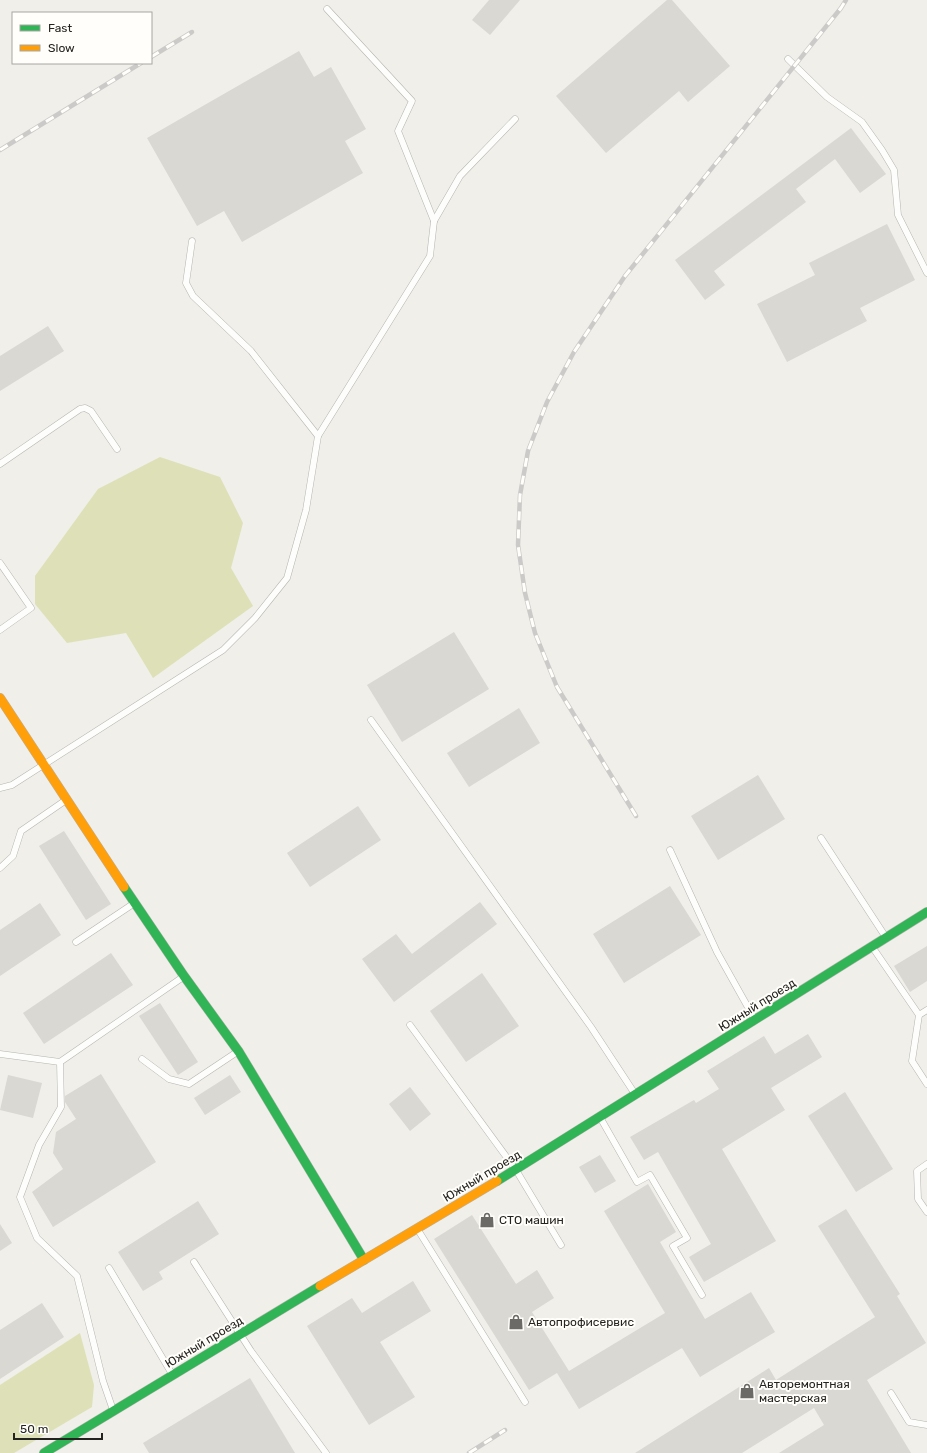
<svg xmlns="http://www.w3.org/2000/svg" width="927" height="1453" viewBox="0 0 927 1453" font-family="Rubik,sans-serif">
  <rect width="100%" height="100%" fill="#f0efe9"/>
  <!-- green -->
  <g fill="#dee1b8">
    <path d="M 160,457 L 220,477 L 243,523 L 231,568 L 253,606 L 153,678 L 126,633 L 67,643 L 35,604 L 35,576 L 98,489 Z"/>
    <path d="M 80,1333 L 94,1385 L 92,1407 L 14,1453 L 0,1453 L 0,1385 Z"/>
  </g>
  <!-- building -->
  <g fill="#d9d8d3">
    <path d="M 489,0 L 520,0 L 490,35 L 472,20 Z"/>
    <path d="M 667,0 L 672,0 L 730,66 L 688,102 L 679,91 L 606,153 L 556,96 Z"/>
    <path d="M 299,51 L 314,77 L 331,67 L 366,129 L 345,141 L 363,173 L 242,242 L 224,211 L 197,226 L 147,138 Z"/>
    <path d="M 851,128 L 886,174 L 860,193 L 835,159 L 796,189 L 806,202 L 714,271 L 725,285 L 705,300 L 675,260 Z"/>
    <path d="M 887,224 L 915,280 L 860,308 L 867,321 L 787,362 L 757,304 L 815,275 L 809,263 Z"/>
    <path d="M 48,326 L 64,351 L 0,391 L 0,356 Z"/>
    <path d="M 454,632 L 489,689 L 402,742 L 367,685 Z"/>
    <path d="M 519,708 L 540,743 L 469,787 L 447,753 Z"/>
    <path d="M 758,775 L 785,819 L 718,860 L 691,816 Z"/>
    <path d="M 358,806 L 381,840 L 310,887 L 287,853 Z"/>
    <path d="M 64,831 L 111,904 L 86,920 L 39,846 Z"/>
    <path d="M 670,886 L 701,935 L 624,983 L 593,934 Z"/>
    <path d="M 480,902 L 497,924 L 394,1002 L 362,959 L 396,934 L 412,954 Z"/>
    <path d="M 40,903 L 61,935 L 0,976 L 0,930 Z"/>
    <path d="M 927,946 L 927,981 L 910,992 L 894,966 Z"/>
    <path d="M 111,953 L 133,985 L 44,1044 L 23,1013 Z"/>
    <path d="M 482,973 L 519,1026 L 466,1062 L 430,1011 Z"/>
    <path d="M 160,1003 L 198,1062 L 178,1075 L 139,1016 Z"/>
    <path d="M 808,1034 L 822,1057 L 771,1088 L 785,1110 L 722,1149 L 776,1241 L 704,1282 L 689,1257 L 711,1244 L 658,1152 L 644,1160 L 630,1137 L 694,1100 L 696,1103 L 719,1089 L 707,1071 L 764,1036 L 775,1054 Z"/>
    <path d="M 101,1074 L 156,1162 L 53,1227 L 32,1192 L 63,1169 L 53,1153 L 56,1132 L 76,1119 L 65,1102 L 65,1096 Z"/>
    <path d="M 8,1075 L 42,1083 L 33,1118 L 0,1110 Z"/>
    <path d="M 230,1075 L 241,1092 L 205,1115 L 194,1098 Z"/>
    <path d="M 410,1087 L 431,1114 L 410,1131 L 389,1104 Z"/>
    <path d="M 845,1092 L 893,1169 L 856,1192 L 808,1116 Z"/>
    <path d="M 600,1155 L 616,1181 L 595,1193 L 579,1167 Z"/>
    <path d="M 648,1184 L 676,1232 L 660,1242 L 705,1319 L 751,1292 L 775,1332 L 700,1377 L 682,1348 L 579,1409 L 557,1373 L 529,1390 L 434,1239 L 472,1215 L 516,1284 L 537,1270 L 554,1298 L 532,1312 L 569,1371 L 665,1313 L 604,1211 Z"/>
    <path d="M 198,1201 L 219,1234 L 159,1272 L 163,1279 L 143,1291 L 118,1252 Z"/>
    <path d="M 846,1209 L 900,1294 L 897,1296 L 926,1343 L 867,1380 L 911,1453 L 779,1453 L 824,1425 L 814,1408 L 742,1453 L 635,1453 L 769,1368 L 776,1380 L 875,1317 L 818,1226 Z"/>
    <path d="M 0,1224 L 12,1243 L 0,1251 Z"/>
    <path d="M 413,1281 L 431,1311 L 380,1342 L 415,1397 L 369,1425 L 307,1326 L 352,1298 L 362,1313 Z"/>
    <path d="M 42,1303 L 64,1337 L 0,1379 L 0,1330 Z"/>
    <path d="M 250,1378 L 295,1453 L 149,1453 L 143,1443 Z"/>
  </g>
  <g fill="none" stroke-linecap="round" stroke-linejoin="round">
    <!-- lane casing -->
    <g stroke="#b5b4b0" stroke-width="7">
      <g id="lane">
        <path d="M 327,9 L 412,101 L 398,131 L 434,221"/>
        <path d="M 788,59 L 827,97 L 862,122 L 882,150 L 894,170 L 898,215 L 927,273"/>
        <path d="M 192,241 L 186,283 L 193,296 L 251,351 L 318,436"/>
        <path d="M 0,464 L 80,409 L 85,408 L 91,411 L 117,449"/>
        <path d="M 0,563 L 31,608 L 0,630"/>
        <path d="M 371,720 L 591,1027 L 635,1094"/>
        <path d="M 0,788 L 12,785 L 223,650 L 255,618 L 287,578 L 306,510 L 318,436 L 430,256 L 434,221 L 460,176 L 515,119"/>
        <path d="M 821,838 L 885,936"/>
        <path d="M 670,850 L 717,952 L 754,1018"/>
        <path d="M 0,868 L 13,856 L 21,831 L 66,800"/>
        <path d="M 76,942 L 133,904"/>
        <path d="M 873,948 L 919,1015 L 927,1010"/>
        <path d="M 919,1015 L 912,1061 L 927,1084"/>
        <path d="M 410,1025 L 516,1170 L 561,1245"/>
        <path d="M 0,1054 L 60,1062 L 183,977"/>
        <path d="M 142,1059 L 169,1079 L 189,1084 L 237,1052"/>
        <path d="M 60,1062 L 61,1107 L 39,1145 L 20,1197 L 37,1238 L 77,1276 L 103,1381 L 113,1410"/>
        <path d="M 601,1119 L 637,1182 L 650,1175 L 687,1238 L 673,1246 L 702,1295"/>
        <path d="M 927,1164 L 917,1171 L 918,1199 L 927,1212"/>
        <path d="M 418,1230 L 525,1402"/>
        <path d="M 194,1262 L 251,1351 L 326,1453"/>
        <path d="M 109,1268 L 172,1374"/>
        <path d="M 891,1393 L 909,1422 L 927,1425"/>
      </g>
    </g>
    <!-- fast casing -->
    <g stroke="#b5b4b0" stroke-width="10">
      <g id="fast">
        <path d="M 124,887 L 184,976 L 239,1052 L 364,1260"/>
        <path d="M 497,1181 L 927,912"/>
        <path d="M 44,1453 L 320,1286"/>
      </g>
    </g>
    <!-- slow casing -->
    <g stroke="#b5b4b0" stroke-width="10">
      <g id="slow">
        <path d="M 0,698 L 124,887"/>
        <path d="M 320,1286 L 497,1181"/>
      </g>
    </g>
    <!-- lane -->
    <use href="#lane" stroke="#fdfdfc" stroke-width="6"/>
    <!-- fast -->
    <use href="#fast" stroke="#30b455" stroke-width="9"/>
    <!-- slow -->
    <use href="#slow" stroke="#ff9f0a" stroke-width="9"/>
    <!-- rail casing -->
    <g stroke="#cbcac9" stroke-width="4.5">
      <g id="rail">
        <path d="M 151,57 L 192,32"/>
        <path d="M 0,150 L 141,63"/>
        <path d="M 636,816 L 557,687 L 535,633 L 525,593 L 518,545 L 520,495 L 528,451 L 547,402 L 574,352 L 625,276 L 841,8 L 846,0"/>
        <path d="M 469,1453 L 505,1430"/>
      </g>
    </g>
    <!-- rail -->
    <use href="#rail" stroke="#fffefa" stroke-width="3" stroke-dasharray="9" stroke-linecap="butt"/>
  </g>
  <!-- icons -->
  <defs>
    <g id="shop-bare" transform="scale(1.2)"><path d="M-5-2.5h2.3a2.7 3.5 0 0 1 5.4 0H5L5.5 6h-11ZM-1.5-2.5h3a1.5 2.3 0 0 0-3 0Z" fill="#6b6a66" stroke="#fffefa" stroke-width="2.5" paint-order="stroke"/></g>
  </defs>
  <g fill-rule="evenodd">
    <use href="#shop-bare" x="487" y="1220"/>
    <use href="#shop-bare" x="516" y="1322"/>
    <use href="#shop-bare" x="747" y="1391"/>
  </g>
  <g text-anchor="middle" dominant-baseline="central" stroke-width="4" stroke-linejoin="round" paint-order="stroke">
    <!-- street labels -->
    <g font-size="12" fill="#24231f" stroke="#fffefa">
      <text transform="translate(757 1005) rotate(-32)">Южный проезд</text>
      <text transform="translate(482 1176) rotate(-31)">Южный проезд</text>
      <text transform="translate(204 1342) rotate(-31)">Южный проезд</text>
    </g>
    <!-- poi labels -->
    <g font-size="12" fill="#24231f" stroke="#fffefa" text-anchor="start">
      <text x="499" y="1220">СТО машин</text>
      <text x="528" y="1322">Автопрофисервис</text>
      <text x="759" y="1384">Авторемонтная<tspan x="759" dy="14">мастерская</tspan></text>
    </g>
  </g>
  <!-- legend -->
  <rect x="12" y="12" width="140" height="52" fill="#fffefa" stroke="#a7a6a2"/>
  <rect x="20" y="25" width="20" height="6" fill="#30b455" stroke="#a7a6a2"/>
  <text x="48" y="32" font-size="12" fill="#24231f">Fast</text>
  <rect x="20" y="45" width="20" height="6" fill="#ff9f0a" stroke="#a7a6a2"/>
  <text x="48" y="52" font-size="12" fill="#24231f">Slow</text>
  <!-- scale -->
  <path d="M14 1433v6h88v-6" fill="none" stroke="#24231f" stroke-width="2"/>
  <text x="20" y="1433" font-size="12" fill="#24231f" stroke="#fffefa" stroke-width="3" paint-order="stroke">50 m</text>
</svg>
